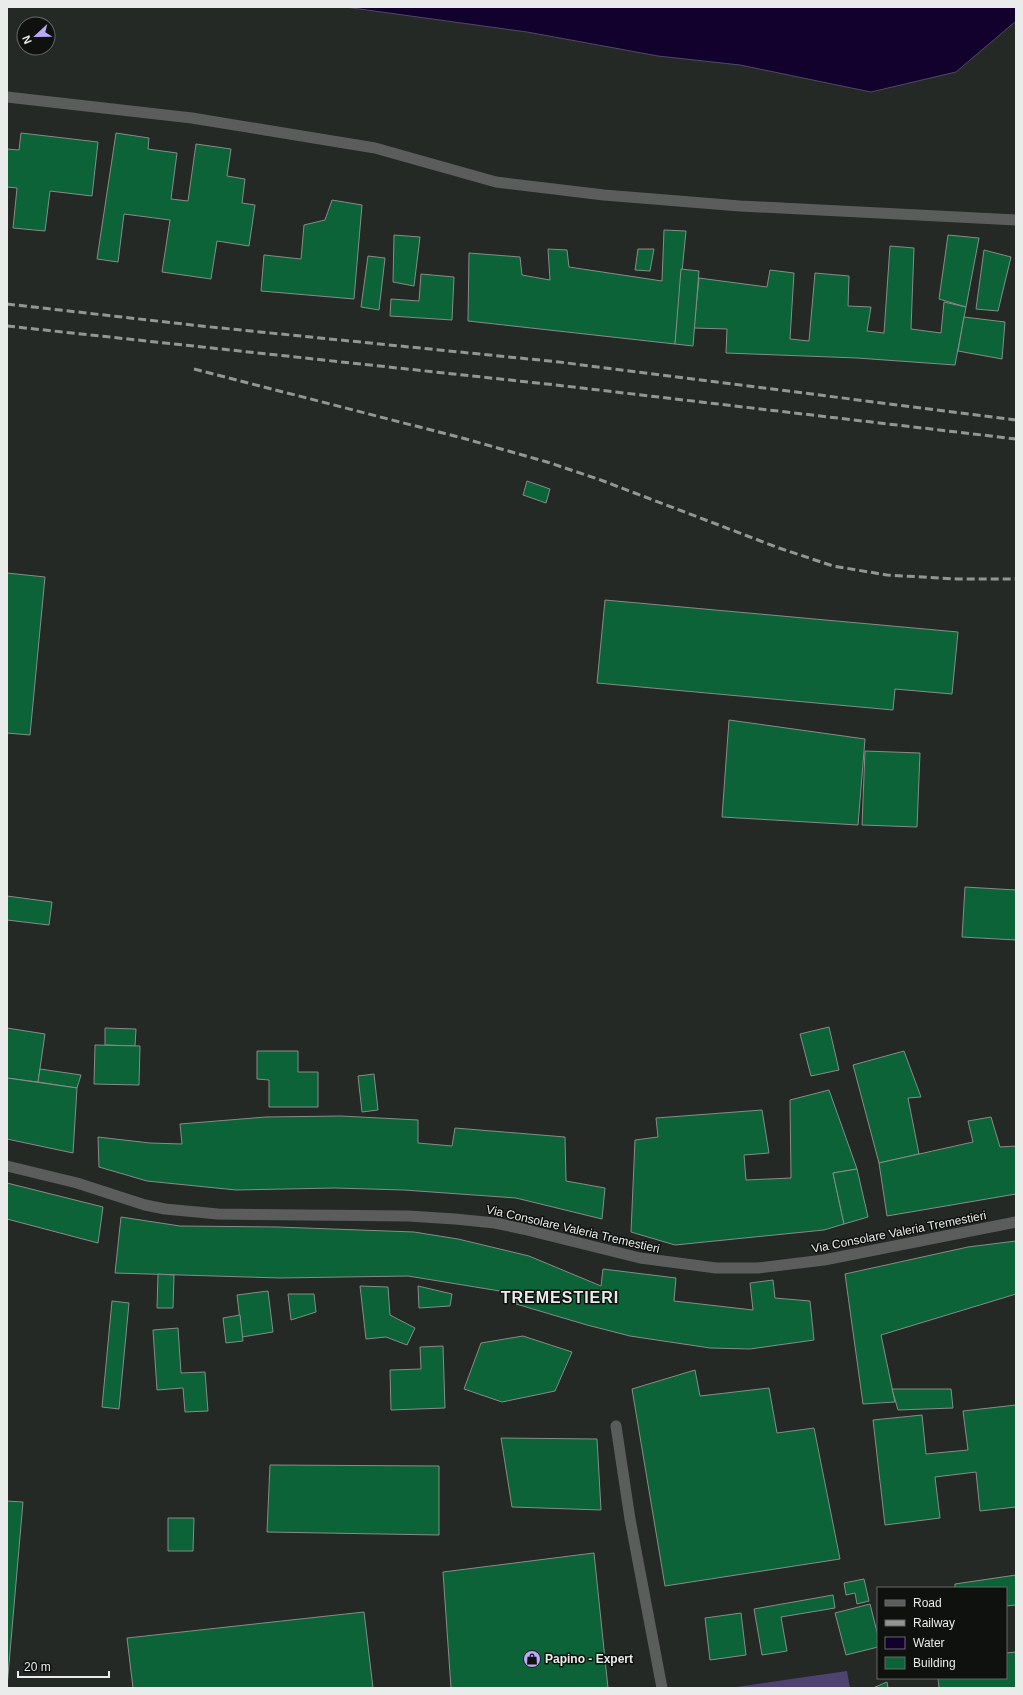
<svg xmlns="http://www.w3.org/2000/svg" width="1023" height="1695" viewBox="0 0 1023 1695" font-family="Helvetica,sans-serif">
  <rect width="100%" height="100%" fill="#242926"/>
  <!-- green -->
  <path fill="#4f4371" d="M 847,1671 L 850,1688 L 730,1688 Z"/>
  <!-- water -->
  <path fill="#12012d" stroke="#524866" d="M 345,7 L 1016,7 L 1016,21 L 956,72 L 871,92 L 740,65 L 658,56 L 527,32 Z"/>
  <!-- building -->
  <g fill="#0c6337" stroke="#878c89">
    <path d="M 21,133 L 98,142 L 92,196 L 50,191 L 45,231 L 13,228 L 17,188 L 7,187 L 7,149 L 19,150 Z"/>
    <path d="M 116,133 L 149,138 L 148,149 L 177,153 L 171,199 L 188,201 L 196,144 L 231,149 L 227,176 L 245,179 L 242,203 L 255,205 L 249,246 L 217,241 L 211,279 L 162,272 L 170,220 L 124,214 L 118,262 L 97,259 Z"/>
    <path d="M 332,200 L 362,205 L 354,299 L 261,291 L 264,255 L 301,259 L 304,225 L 325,220 Z"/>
    <path d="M 664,230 L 686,231 L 675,344 L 468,321 L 469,253 L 520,257 L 522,275 L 550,280 L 548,249 L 567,250 L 569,267 L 662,281 Z"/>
    <path d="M 394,235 L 420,237 L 414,286 L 393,282 Z"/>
    <path d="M 948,235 L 979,238 L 966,307 L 939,299 Z"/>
    <path d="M 890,246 L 914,248 L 911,329 L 941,333 L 944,302 L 966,307 L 955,365 L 857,358 L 726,353 L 727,329 L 694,328 L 699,278 L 767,287 L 770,270 L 794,273 L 790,339 L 809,341 L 815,273 L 849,276 L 848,306 L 871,307 L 867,331 L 884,333 Z"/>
    <path d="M 638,249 L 654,249 L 650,271 L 635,270 Z"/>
    <path d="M 984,250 L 1011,257 L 998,311 L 976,309 Z"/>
    <path d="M 368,256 L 385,258 L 379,310 L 361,307 Z"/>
    <path d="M 681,269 L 699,271 L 693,346 L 675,344 Z"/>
    <path d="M 421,274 L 454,277 L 452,320 L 390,316 L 391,299 L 419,301 Z"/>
    <path d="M 964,317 L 1005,322 L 1002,359 L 958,351 Z"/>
    <path d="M 527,481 L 550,489 L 546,503 L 523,495 Z"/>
    <path d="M 7,573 L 45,577 L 30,735 L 7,733 Z"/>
    <path d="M 605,600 L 958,632 L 952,694 L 895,689 L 893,710 L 597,683 Z"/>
    <path d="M 729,720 L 865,739 L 858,825 L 722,817 Z"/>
    <path d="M 865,751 L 920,753 L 917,827 L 862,825 Z"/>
    <path d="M 965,887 L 1016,890 L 1016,940 L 962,937 Z"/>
    <path d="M 7,896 L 52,902 L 49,925 L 7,920 Z"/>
    <path d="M 829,1027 L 839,1070 L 811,1076 L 800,1034 Z"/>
    <path d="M 7,1028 L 45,1034 L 38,1082 L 7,1078 Z"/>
    <path d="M 105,1028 L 136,1029 L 135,1046 L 105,1045 Z"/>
    <path d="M 95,1045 L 140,1046 L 139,1085 L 94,1084 Z"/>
    <path d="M 257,1051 L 298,1051 L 298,1072 L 318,1072 L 318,1107 L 269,1107 L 269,1080 L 257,1079 Z"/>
    <path d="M 904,1051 L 921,1097 L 908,1098 L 919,1154 L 879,1163 L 853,1065 Z"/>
    <path d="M 40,1069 L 81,1075 L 77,1088 L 38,1082 Z"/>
    <path d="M 374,1074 L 378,1110 L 362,1112 L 358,1076 Z"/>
    <path d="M 7,1078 L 77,1088 L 73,1153 L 7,1139 Z"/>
    <path d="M 829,1090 L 857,1169 L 833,1173 L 844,1224 L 824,1230 L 675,1245 L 631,1232 L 635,1140 L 658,1137 L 656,1118 L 762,1110 L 769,1153 L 744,1155 L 746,1180 L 791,1178 L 790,1100 Z"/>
    <path d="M 341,1116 L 418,1120 L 418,1143 L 452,1146 L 455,1128 L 565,1137 L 566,1181 L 605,1188 L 602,1219 L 516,1198 L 404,1190 L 335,1188 L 236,1190 L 147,1181 L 99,1167 L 98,1137 L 150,1143 L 182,1144 L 180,1124 L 266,1117 Z"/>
    <path d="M 991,1117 L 1000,1147 L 1016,1146 L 1016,1194 L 887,1216 L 879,1163 L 973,1142 L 968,1121 Z"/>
    <path d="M 857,1169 L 868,1217 L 844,1224 L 833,1173 Z"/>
    <path d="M 7,1183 L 103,1207 L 98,1243 L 7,1219 Z"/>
    <path d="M 121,1217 L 180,1226 L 278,1227 L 414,1232 L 458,1239 L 529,1256 L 601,1286 L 603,1269 L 676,1278 L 674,1301 L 753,1310 L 750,1283 L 773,1280 L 775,1298 L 810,1301 L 814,1340 L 750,1349 L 710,1348 L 630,1336 L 587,1325 L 516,1304 L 518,1294 L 408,1276 L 280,1278 L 115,1273 Z"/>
    <path d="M 1016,1241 L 1016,1294 L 881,1335 L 895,1402 L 863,1404 L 845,1274 L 968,1247 Z"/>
    <path d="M 158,1274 L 174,1275 L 173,1308 L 157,1308 Z"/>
    <path d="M 360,1286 L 388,1287 L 390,1315 L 415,1328 L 407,1345 L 386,1337 L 366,1339 Z"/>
    <path d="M 418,1286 L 452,1294 L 450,1306 L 419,1308 Z"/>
    <path d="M 268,1291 L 273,1332 L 242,1337 L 237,1295 Z"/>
    <path d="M 288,1294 L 314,1294 L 316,1312 L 291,1320 Z"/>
    <path d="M 112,1301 L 129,1303 L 119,1409 L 102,1407 Z"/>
    <path d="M 240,1315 L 243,1341 L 226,1343 L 223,1318 Z"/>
    <path d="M 178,1328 L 181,1373 L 205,1372 L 208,1411 L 185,1412 L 183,1388 L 157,1390 L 153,1330 Z"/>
    <path d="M 523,1336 L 572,1352 L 555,1391 L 502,1402 L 464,1389 L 481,1343 Z"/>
    <path d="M 443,1346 L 445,1408 L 391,1410 L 390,1370 L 421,1369 L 420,1347 Z"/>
    <path d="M 695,1370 L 700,1396 L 769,1388 L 777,1433 L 814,1428 L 840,1559 L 665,1586 L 632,1389 Z"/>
    <path d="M 892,1389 L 951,1389 L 953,1408 L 898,1410 Z"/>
    <path d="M 1016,1405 L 1016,1507 L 980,1511 L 976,1472 L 935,1477 L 940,1518 L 885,1525 L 873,1420 L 922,1415 L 926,1454 L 968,1450 L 963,1411 Z"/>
    <path d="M 501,1438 L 597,1439 L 601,1510 L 512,1507 Z"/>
    <path d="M 270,1465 L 439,1466 L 439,1535 L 267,1532 Z"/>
    <path d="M 7,1501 L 23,1502 L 7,1687 Z"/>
    <path d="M 168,1518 L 194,1518 L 193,1551 L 168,1551 Z"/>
    <path d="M 594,1553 L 608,1688 L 451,1688 L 443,1572 Z"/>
    <path d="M 1016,1575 L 1016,1605 L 1006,1606 L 1006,1588 L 955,1588 L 955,1584 Z"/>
    <path d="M 864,1579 L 869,1601 L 857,1604 L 855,1593 L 846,1595 L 844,1583 Z"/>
    <path d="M 833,1595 L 835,1608 L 781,1617 L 787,1651 L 762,1655 L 754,1609 Z"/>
    <path d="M 870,1604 L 878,1636 L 878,1647 L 846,1655 L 835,1613 Z"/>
    <path d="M 364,1612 L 373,1688 L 133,1688 L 127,1638 Z"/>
    <path d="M 741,1613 L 746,1655 L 710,1660 L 705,1618 Z"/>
    <path d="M 1016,1652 L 1016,1688 L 939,1688 L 938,1678 L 1006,1678 L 1006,1653 Z"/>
    <path d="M 887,1682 L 888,1688 L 873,1688 Z"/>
  </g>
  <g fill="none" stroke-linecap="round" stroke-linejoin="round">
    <!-- minor -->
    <g stroke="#5b5d5c" stroke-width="11">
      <path d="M 7,97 L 192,118 L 375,148 L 496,182 L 604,195 L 740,206 L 1016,220"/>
      <path d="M 7,1166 L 77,1183 L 145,1205 L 165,1209 L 218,1214 L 408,1216 L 455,1219 L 495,1223 L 523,1229 L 640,1258 L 716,1268 L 758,1268 L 824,1260 L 1016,1222"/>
      <path d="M 616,1426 L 630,1519 L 662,1688"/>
    </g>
    <!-- rail -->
    <g stroke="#939794" stroke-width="3" stroke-dasharray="8 4" stroke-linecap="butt">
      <path d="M 7,304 L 201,326 L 559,362 L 1016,420"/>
      <path d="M 7,326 L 556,385 L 1016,439"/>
      <path d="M 194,369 L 466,439 L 547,462 L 598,479 L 779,548 L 833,566 L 887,575 L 957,579 L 1016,579"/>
    </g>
  </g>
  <!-- icons -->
  <defs>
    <g id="shop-disc" transform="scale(0.9)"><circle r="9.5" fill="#bcaaf6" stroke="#0f110f"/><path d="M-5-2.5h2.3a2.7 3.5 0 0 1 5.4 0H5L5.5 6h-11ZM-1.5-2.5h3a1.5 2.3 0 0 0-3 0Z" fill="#111"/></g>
  </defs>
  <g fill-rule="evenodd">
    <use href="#shop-disc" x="532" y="1659"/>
  </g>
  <g text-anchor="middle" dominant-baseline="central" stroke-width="3" stroke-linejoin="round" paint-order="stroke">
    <!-- street labels -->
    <g font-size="12" fill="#e9ecea" stroke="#0f110f">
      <text transform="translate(573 1229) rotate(13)">Via Consolare Valeria Tremestieri</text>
      <text transform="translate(899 1232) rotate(-11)">Via Consolare Valeria Tremestieri</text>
    </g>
    <!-- poi labels -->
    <g font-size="12" font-weight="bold" fill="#e9ecea" stroke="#0f110f" text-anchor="start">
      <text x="545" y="1659">Papino - Expert</text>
    </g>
    <!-- district labels -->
    <g font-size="16" font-weight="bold" letter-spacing="1" fill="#e9ecea" stroke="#0f110f">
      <text x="560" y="1297">TREMESTIERI</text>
    </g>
  </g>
  <!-- border -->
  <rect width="1023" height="1695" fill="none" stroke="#e9ecea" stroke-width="16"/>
  <!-- legend -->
  <rect x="877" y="1587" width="130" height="92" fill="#0f110f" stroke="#666967"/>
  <rect x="885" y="1600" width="20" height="6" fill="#5b5d5c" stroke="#666967"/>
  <text x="913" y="1607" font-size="12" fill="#e9ecea">Road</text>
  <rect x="885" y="1620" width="20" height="6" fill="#939794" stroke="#666967"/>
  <text x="913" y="1627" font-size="12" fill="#e9ecea">Railway</text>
  <rect x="885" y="1637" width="20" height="12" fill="#12012d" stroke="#666967"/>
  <text x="913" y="1647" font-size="12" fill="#e9ecea">Water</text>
  <rect x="885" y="1657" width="20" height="12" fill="#0c6337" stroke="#666967"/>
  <text x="913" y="1667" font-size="12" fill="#e9ecea">Building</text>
  <!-- north arrow -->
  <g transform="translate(36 36) rotate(248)"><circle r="19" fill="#0f110f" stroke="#666967"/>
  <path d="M0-3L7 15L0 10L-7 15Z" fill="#bcaaf6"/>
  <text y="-6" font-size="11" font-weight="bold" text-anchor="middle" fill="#e9ecea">N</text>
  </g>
  <!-- scale -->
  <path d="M18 1671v6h91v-6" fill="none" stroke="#e9ecea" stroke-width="2"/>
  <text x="24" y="1671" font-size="12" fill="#e9ecea" stroke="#0f110f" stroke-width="3" paint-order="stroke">20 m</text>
</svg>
